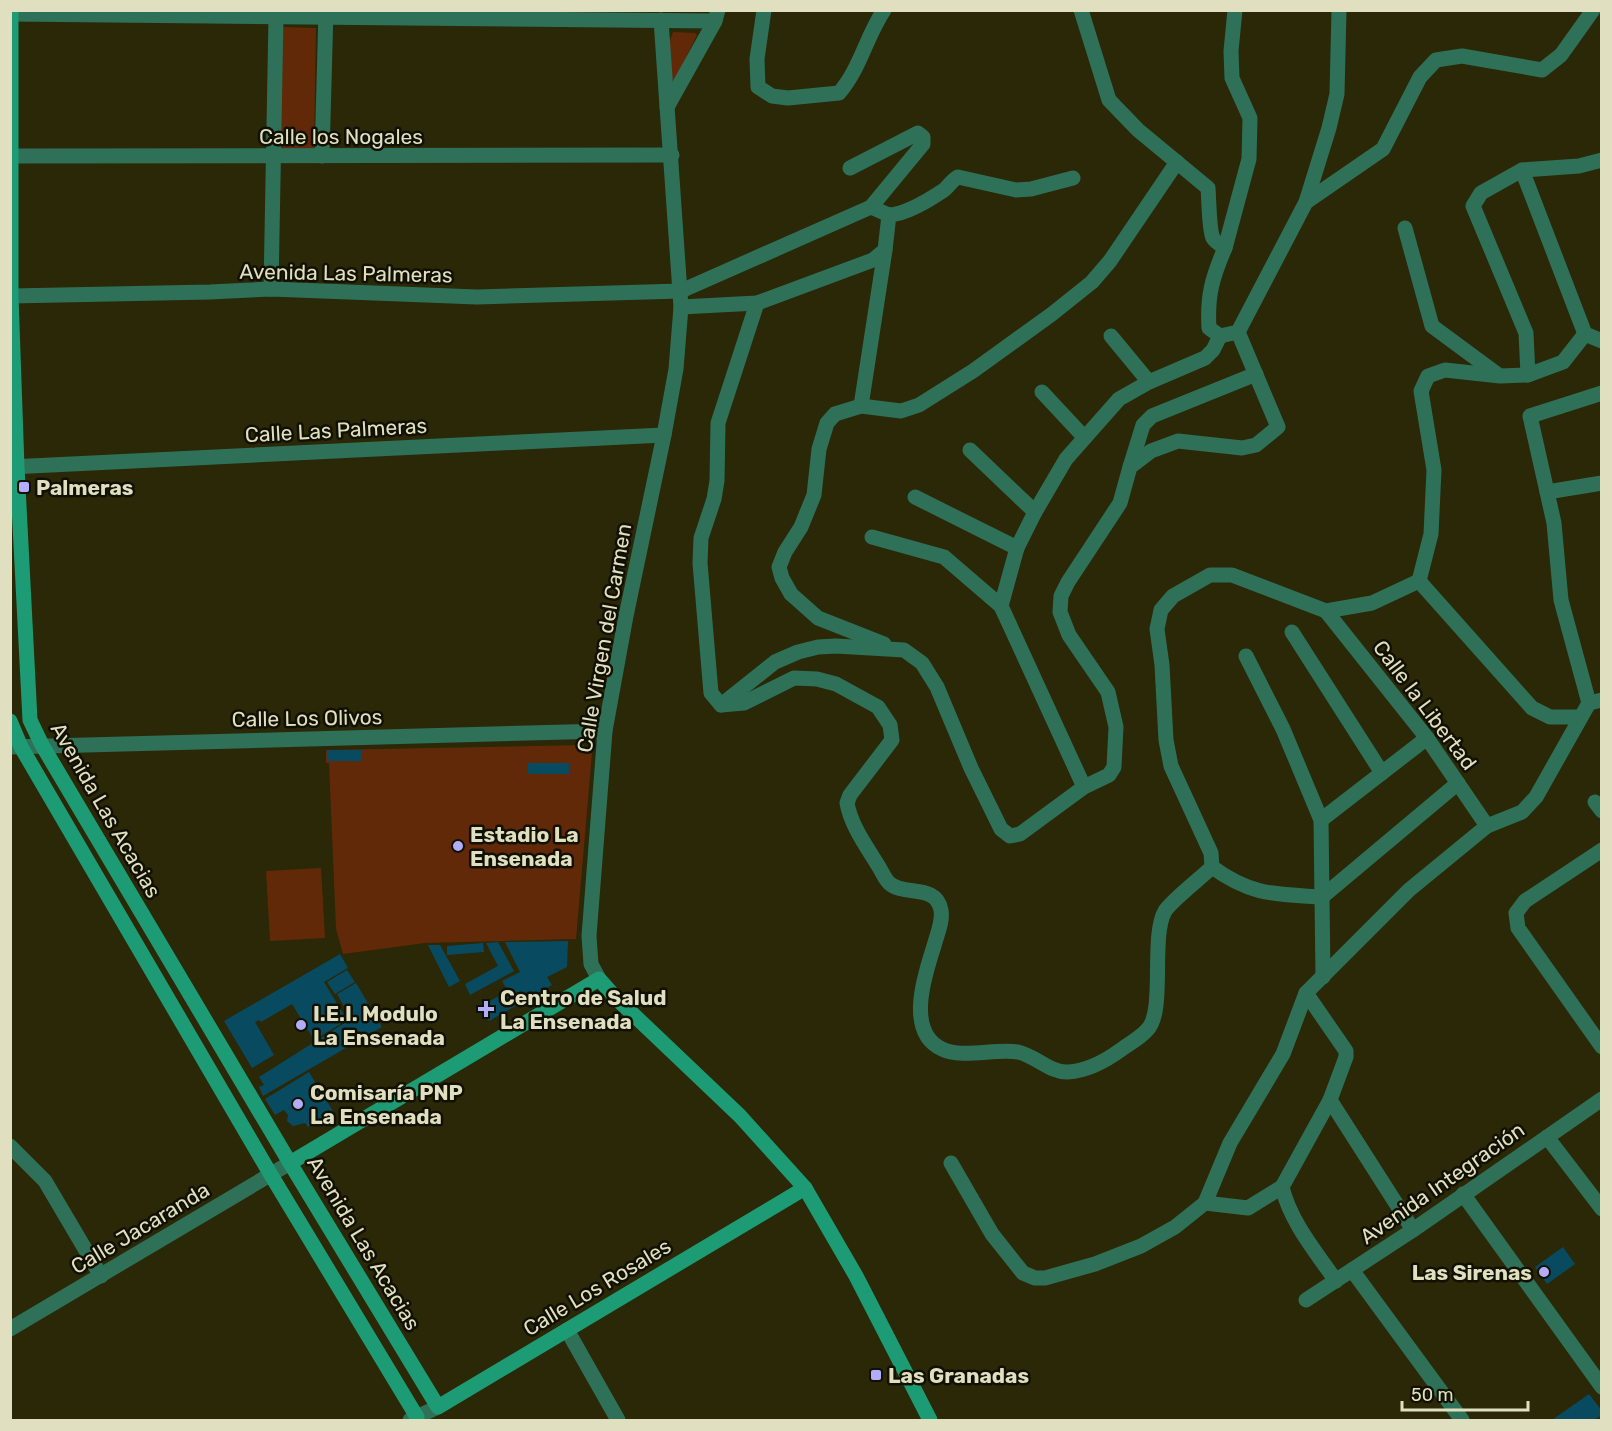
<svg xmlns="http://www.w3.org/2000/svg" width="1612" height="1431" viewBox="0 0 1612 1431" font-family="Rubik,sans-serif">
  <rect width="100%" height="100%" fill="#2a2806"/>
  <!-- green -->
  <g fill="#612908">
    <path d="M 282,27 L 316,28 L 314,149 L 280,149 Z"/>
    <path d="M 673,32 L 695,33 L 697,35 L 675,80 L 673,80 L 671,77 L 668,46 Z"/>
    <path d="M 583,745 L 592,753 L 576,939 L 425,943 L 343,954 L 336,929 L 329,763 L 326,763 L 326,750 Z"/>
    <path d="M 321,868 L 325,938 L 270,941 L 266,871 Z"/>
  </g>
  <!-- building -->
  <g fill="#084b60">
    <rect x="327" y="750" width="34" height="11"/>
    <path d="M 528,763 L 569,763 L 569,774 L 527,774 Z"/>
    <path d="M 568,941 L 567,967 L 547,977 L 552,985 L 489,1021 L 479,1007 L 508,991 L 502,981 L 520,972 L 505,942 Z"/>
    <path d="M 498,942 L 514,971 L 470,995 L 465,984 L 498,966 L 486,943 Z"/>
    <path d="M 483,943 L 484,952 L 447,955 L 447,946 Z"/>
    <path d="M 428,945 L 440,945 L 460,981 L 449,987 Z"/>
    <path d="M 340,954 L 348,968 L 324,982 L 347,1020 L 314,1040 L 292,1004 L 261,1022 L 259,1020 L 255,1022 L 274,1055 L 252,1068 L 224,1021 Z"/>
    <path d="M 347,970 L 355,982 L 335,994 L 327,982 Z"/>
    <path d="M 356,983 L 382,1027 L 263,1096 L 259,1087 L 264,1085 L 259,1077 L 351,1019 L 337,994 Z"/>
    <path d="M 309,1072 L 334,1113 L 308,1127 L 305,1123 L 293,1126 L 287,1121 L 288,1115 L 284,1110 L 275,1115 L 265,1099 Z"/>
    <path d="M 1563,1247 L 1575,1264 L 1547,1284 L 1535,1267 Z"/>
    <path d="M 1589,1394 L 1602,1411 L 1602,1415 L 1594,1420 L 1552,1420 Z"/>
  </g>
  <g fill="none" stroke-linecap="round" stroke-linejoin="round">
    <!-- street -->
    <g stroke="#2e7158" stroke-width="15">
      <path d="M 764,10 L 757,59 L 758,87 L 772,96 L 788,98 L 839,93 C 860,69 866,37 884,10"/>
      <path d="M 1081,10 L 1109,100 L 1138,130 L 1208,188 C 1209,200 1209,230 1213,238 C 1215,242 1221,245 1225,248 C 1212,278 1207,296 1209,328 L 1220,336 L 1238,332 L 1306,202 L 1383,149 L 1420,77 L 1436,60 L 1462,56 L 1542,70 L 1561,55 L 1593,10"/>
      <path d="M 11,14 L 715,21"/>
      <path d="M 667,107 L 715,21 L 718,10"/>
      <path d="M 11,156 L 672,155"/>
      <path d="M 322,156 L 326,10"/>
      <path d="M 850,168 L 918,133 L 923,137 L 923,144 L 871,207"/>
      <path d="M 1522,170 L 1585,334"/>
      <path d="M 1306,202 L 1329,128 L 1337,94 L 1339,10"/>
      <path d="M 1405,228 L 1432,326 L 1497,374"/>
      <path d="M 1225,248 L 1249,159 L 1250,118 L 1232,78 L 1231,51 L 1235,10"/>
      <path d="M 271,289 L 276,17"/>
      <path d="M 11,296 L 210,292 L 271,289 L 477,297 L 681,291 L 871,207 L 889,215"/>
      <path d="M 757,303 L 718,423 L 717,481 L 714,499 L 701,538 L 700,563 L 711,693 L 721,705 L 744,703 L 794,678 L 817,679 L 836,684 L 878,707 L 890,725 L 892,740 L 850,795 L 847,803 C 851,826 867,847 879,867 C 882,872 885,879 889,883 C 904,897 936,883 941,910 C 943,922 937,934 934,946 C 925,974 905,1032 942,1049 C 962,1059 996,1048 1018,1052 C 1036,1056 1050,1073 1068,1072 C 1087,1071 1107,1060 1122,1049 C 1130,1043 1140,1038 1147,1030 C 1166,1012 1150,937 1165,911 C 1171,901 1202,877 1212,867 L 1211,853 L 1171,766 L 1166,740 L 1162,665 L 1157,629 L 1161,610 L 1173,596 L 1210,575 L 1232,575 L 1326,611 L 1372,603 L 1419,581 L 1431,534 L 1434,470 L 1421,391 L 1428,376 L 1445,370 L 1500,376 L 1528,375 L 1563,362 L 1585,334 L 1602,341"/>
      <path d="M 681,307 L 757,303 L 873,260 L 885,250 L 889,215 C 907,214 929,200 944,190 C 949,186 952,180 958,177 L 1016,190 L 1031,189 L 1073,178"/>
      <path d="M 1111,336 L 1149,382"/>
      <path d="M 1528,375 L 1526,333 L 1473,206 L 1481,193 L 1522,170 L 1579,166 L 1602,160"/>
      <path d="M 1042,392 L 1084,437"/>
      <path d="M 861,406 L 885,250"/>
      <path d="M 970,450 L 1035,512"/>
      <path d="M 10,467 L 664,435"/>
      <path d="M 1130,467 L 1143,425 L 1152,416 L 1256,374"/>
      <path d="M 1547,492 L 1602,483"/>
      <path d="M 915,497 L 1017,548"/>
      <path d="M 872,537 L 944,557 L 1001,606"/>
      <path d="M 1419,581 L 1532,708 L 1550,717 L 1580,717"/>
      <path d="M 1326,611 L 1427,738 L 1487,826"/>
      <path d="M 1292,632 L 1382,773"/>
      <path d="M 884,644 L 818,618 L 791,594 L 782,578 L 779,567 L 785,552 L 801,527 L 814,495 L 819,449 L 827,423 L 835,414 L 861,406 L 901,411 L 919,405 L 973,371 L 1052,314 L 1092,282 L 1110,261 L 1177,162"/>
      <path d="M 1246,656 L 1283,729 L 1321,820 L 1323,977"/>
      <path d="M 1589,703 L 1561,600 L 1554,523 L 1530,416 L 1602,393"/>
      <path d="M 721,705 L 775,662 L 798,652 L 818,647 L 836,646 L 904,650 L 922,663 L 937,687 L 971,768 L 1001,829 L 1010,836 L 1020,834 L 1084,787 L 1109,775 L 1114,767 L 1116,727 L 1108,692 L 1069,635 L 1060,612 L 1061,596 L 1068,582 L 1120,503 L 1130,467 L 1151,451 L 1178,441 L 1242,448 L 1256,445 L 1278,427 L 1238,332"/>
      <path d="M 10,747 L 605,731"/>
      <path d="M 1084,787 L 1001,606 L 1017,548 L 1035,512 L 1066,459 L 1119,399 L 1149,382 L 1205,358 L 1213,350 L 1220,336"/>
      <path d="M 1595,802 L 1602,811"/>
      <path d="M 1321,820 L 1427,738"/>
      <path d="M 1602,850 L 1525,901 L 1516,913 L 1518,928 L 1602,1047"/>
      <path d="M 1212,867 C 1252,896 1275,894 1322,897 L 1458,783"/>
      <path d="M 599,979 L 591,964 L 589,936 L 605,731 L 626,616 L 664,435 L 676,369 L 681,307 L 661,20"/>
      <path d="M 1306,993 L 1346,1051 L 1346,1057 L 1330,1100 L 1282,1187 C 1291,1223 1316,1252 1336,1281"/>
      <path d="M 1330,1100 L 1413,1230"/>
      <path d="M 1547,1137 L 1602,1209"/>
      <path d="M 10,1146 L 45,1181 L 101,1276"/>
      <path d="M 951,1163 L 992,1234 L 1023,1273 L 1035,1278 L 1045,1278 L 1095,1264 L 1141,1246 L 1175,1227 L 1205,1203 L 1230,1143 L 1283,1054 L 1306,993 L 1409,890 L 1487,826 L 1522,812 L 1536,797 L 1589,703 L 1602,700"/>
      <path d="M 1463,1194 L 1602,1387"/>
      <path d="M 1205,1203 L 1248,1208 L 1282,1187"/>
      <path d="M 1352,1270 L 1462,1420"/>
      <path d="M 1306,1300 L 1413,1230 L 1602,1099"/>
      <path d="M 10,1329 L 290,1163"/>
      <path d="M 567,1330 L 618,1420"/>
      <path d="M 410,1420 L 438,1407"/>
    </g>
    <!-- secondary -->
    <g stroke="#1d9b74" stroke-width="15">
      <path d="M 11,10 L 11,296 L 17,467 L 30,720 L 42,745 L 290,1163 L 438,1407 L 805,1188"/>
      <path d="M 10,721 L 21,747 L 271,1175 L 417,1417"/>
      <path d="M 290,1163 L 599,979 L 616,998 L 740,1116 L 805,1188 L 856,1276 L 930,1420"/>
    </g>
  </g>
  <!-- markers -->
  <g fill="#b1adfa" stroke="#121000" stroke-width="2">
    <rect x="18" y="481" width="12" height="12" rx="3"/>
    <circle cx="458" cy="846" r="6"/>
    <path d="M483 1000h6v6h6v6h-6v6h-6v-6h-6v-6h6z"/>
    <circle cx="301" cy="1025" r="6"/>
    <circle cx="298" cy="1104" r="6"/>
    <circle cx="1544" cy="1272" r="6"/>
    <rect x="870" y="1369" width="12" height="12" rx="3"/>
  </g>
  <g text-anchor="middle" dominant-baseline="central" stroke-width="5" stroke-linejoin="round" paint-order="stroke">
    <!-- street labels -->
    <g font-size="21" fill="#e0e0c0" stroke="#121000">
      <text x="341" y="136">Calle los Nogales</text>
      <text transform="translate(346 273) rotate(1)">Avenida Las Palmeras</text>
      <text transform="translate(336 430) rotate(-3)">Calle Las Palmeras</text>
      <text transform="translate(604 638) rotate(-80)">Calle Virgen del Carmen</text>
      <text transform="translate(1425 705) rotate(53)">Calle la Libertad</text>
      <text transform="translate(307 718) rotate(-1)">Calle Los Olivos</text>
      <text transform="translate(106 810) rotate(60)">Avenida Las Acacias</text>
      <text transform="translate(1442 1183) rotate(-35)">Avenida Integración</text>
      <text transform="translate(140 1228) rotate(-31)">Calle Jacaranda</text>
      <text transform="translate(364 1243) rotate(59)">Avenida Las Acacias</text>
      <text transform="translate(597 1287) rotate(-31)">Calle Los Rosales</text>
    </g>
    <!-- poi labels -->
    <g font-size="21" font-weight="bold" fill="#e0e0c0" stroke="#121000" text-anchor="start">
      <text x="36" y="487">Palmeras</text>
      <text x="470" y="834">Estadio La<tspan x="470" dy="24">Ensenada</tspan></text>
      <text x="500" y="997">Centro de Salud<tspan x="500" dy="24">La Ensenada</tspan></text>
      <text x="313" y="1013">I.E.I. Modulo<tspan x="313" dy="24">La Ensenada</tspan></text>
      <text x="310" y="1092">Comisaría PNP<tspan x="310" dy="24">La Ensenada</tspan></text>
      <text x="1532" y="1272" text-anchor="end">Las Sirenas</text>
      <text x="888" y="1375">Las Granadas</text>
    </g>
  </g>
  <!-- border -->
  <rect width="1612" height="1431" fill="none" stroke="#e0e0c0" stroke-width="24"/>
  <!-- scale -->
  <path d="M1402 1401v9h126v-9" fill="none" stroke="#e0e0c0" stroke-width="3"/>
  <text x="1411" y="1401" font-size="18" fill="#e0e0c0" stroke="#121000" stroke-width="4.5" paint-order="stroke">50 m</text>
</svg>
